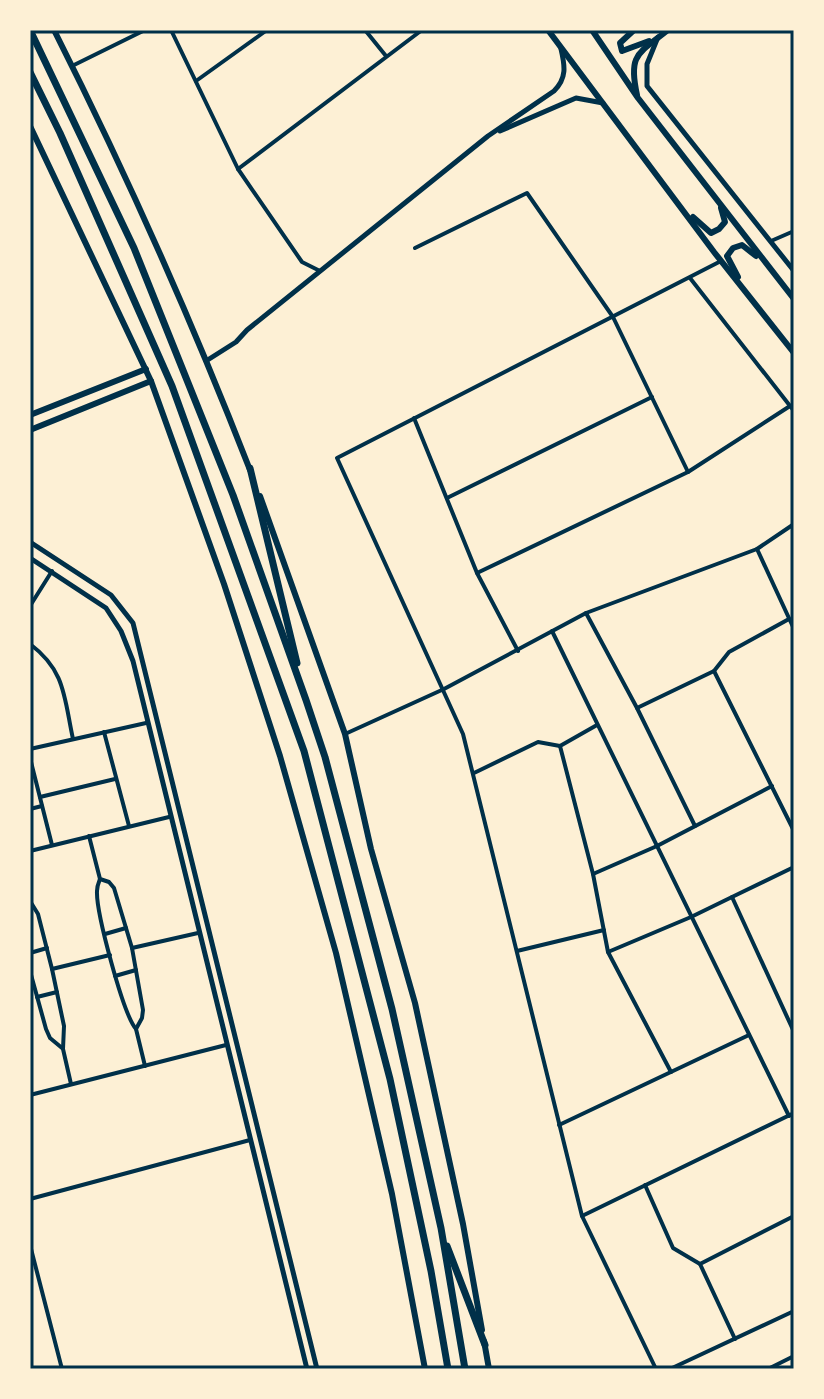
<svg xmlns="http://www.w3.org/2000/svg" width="824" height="1399" viewBox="0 0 824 1399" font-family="Karla,sans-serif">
  <rect width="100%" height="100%" fill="#fdf0d5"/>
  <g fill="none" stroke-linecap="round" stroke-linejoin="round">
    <!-- minor -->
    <g stroke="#003049" stroke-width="4">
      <path d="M 171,30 L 238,169 L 302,262 L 320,271"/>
      <path d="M 365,30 L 386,56"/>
      <path d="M 72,66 L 145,30"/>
      <path d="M 196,81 L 267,30"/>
      <path d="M 238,169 L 422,30"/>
      <path d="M 771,241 L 794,231"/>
      <path d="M 415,248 L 527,193 L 613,317 L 688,472"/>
      <path d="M 690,278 L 794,411"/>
      <path d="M 414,418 L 477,573 L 518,651"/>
      <path d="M 447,498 L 652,397"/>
      <path d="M 757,549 L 794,524"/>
      <path d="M 477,573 L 688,472 L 790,406"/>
      <path d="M 30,606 L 52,571"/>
      <path d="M 586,613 L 637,708 L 714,671 L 794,831"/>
      <path d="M 552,631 L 789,1116"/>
      <path d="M 30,644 C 66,671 64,698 73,739"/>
      <path d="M 714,671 L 729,652 L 789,619"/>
      <path d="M 637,708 L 695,826"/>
      <path d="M 597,725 L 560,746 L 593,874 L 608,952 L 671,1072"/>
      <path d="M 104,732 L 129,826"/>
      <path d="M 345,734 L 444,689 L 586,613 L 757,549 L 794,629"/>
      <path d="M 30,749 L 146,723"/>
      <path d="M 30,758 L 52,845"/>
      <path d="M 474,773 L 538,742 L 560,746"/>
      <path d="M 40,797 L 115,779"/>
      <path d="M 30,809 L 42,806"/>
      <path d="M 89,836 L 100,879 L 109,882 L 114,888 L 132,948 L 143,1010 L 142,1018 L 136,1029 L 145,1066"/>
      <path d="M 30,851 L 169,817"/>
      <path d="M 593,874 L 657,846 L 772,786"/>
      <path d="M 100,879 C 98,884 97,886 97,891 C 96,912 123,1014 136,1029"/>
      <path d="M 732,897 L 794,867"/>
      <path d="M 30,901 L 38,914 L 52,969 L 64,1026 L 63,1049 L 71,1084"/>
      <path d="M 105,934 L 126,928"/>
      <path d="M 132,948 L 198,933"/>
      <path d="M 517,951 L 604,930"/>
      <path d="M 608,952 L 691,917 L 732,897 L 794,1032"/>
      <path d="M 30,953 L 47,948"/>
      <path d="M 52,969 L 110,955"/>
      <path d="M 30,971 L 46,1029 L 50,1038 L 62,1048"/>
      <path d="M 115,976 L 136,970"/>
      <path d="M 37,997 L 57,992"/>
      <path d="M 30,1095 L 226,1045"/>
      <path d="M 559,1125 L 749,1035"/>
      <path d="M 645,1185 L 673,1248 L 700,1264"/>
      <path d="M 30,1199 L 250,1140"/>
      <path d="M 582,1216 L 794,1113"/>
      <path d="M 30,1245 L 62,1369"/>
      <path d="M 735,1339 L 700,1264 L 794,1216"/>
      <path d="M 656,1369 L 582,1216 L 463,734 L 337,458 L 721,261"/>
      <path d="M 670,1369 L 794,1311"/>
      <path d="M 768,1369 L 794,1356"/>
    </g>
    <!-- tertiary -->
    <g stroke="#003049" stroke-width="5">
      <path d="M 658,37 L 647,64 L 647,86 L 794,271"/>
      <path d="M 500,131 L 576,98 L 603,103"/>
      <path d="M 206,361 L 236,342 L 247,330 L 488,136 L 554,91 C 567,78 565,66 561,49"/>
      <path d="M 30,542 L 111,595 L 133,623 L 317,1369"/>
      <path d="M 30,558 L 106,608 L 121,631 L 133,661 L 307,1369"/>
    </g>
    <!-- secondary -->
    <g stroke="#003049" stroke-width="6">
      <path d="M 30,415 L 146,369"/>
      <path d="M 30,430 L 151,381"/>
    </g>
    <!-- primary -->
    <g stroke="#003049" stroke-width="6">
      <path d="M 54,30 C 126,173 192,321 250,470"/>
      <path d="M 548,30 L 714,252 L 794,353"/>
      <path d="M 592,30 L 638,98 L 794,299"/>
      <path d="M 603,30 L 632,30"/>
      <path d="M 634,30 L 620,43 L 622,51 L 649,41"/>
      <path d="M 637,95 C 628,54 638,54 668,30"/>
      <path d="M 30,126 L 151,381 L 224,584 L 280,756 L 336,953 L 392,1194 L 425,1369"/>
      <path d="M 693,217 L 711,233 L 719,229 L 725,222 L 721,208"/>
      <path d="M 738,277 L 727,256 L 733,248 L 742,245 L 756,256"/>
      <path d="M 260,496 L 345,734 L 371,849 L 415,1003 L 463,1224 L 482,1330"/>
      <path d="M 484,1341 L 489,1369"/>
    </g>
    <!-- motorway -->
    <g stroke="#003049" stroke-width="7">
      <path d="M 30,30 L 134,248 L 233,495 L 306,700 L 325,757 L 392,1009 L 441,1228 L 465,1369"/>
      <path d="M 30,72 L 60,133 L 172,386 L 304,751 L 390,1079 L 431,1271 L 448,1369"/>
      <path d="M 250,468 L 297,663"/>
      <path d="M 447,1246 L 485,1345"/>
    </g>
  </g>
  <!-- border -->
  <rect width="824" height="1399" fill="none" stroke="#fdf0d5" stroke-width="64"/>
  <rect x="32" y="32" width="760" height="1335" fill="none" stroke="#003049" stroke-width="3"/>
</svg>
